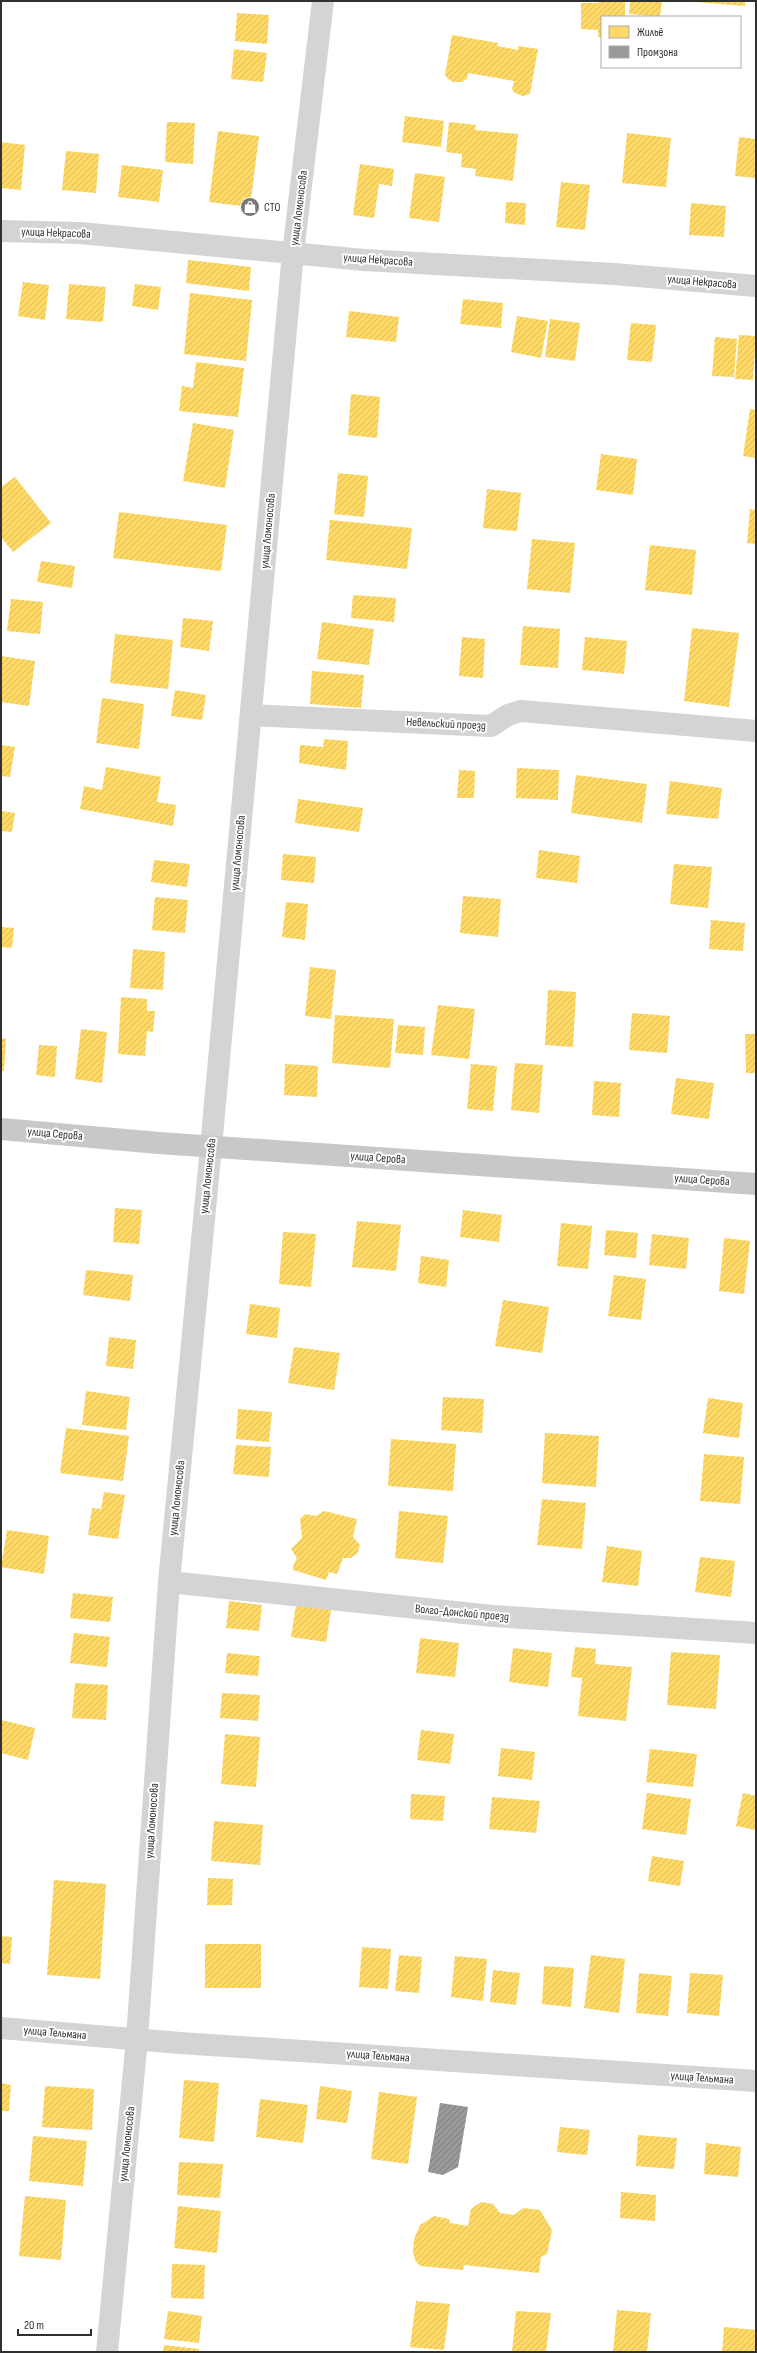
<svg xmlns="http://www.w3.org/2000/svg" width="757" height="2353" viewBox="0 0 757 2353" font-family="'Sofia Sans Condensed',sans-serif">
  <defs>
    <pattern id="homes-hatch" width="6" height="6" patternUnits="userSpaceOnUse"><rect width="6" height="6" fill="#ffd966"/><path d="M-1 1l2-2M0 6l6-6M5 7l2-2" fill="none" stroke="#dbbb59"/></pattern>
    <pattern id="industry-hatch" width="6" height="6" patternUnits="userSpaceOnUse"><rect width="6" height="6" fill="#999"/><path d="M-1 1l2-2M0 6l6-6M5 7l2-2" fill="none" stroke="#7d7d7d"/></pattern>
  </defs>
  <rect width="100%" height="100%" fill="#fff"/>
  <!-- homes -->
  <g fill="url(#homes-hatch)">
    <path d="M 598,1 L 625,1 L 625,17 L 602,17 L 602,37 L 598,37 L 598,30 L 581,29 L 581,3 L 598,3 Z"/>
    <path d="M 630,1 L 662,1 L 660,17 L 629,14 Z"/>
    <path d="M 682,1 L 745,1 L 745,6 Z"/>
    <path d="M 237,13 L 269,15 L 267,44 L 235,41 Z"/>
    <path d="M 452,35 L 498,43 L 497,46 L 518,50 L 518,46 L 538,49 L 530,94 L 523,96 L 515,93 L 512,90 L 514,81 L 468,73 L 467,79 L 462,82 L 453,82 L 447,78 L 445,75 Z"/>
    <path d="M 234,49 L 267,53 L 263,82 L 231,79 Z"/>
    <path d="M 405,116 L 444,121 L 441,147 L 402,142 Z"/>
    <path d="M 167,122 L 195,123 L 193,164 L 165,162 Z"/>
    <path d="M 449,122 L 476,125 L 475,130 L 518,134 L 513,181 L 475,176 L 476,169 L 461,167 L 462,154 L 446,152 Z"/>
    <path d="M 218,131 L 259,136 L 250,207 L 209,202 Z"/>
    <path d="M 627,133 L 671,138 L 666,187 L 622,183 Z"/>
    <path d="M 739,137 L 756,139 L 756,178 L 735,176 Z"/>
    <path d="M 1,142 L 25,145 L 21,190 L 1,188 Z"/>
    <path d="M 66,151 L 99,154 L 96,193 L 62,190 Z"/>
    <path d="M 360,164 L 394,169 L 392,186 L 379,184 L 374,218 L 353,215 Z"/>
    <path d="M 122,165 L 163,170 L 159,202 L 118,197 Z"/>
    <path d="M 415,173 L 445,177 L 439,222 L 409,218 Z"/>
    <path d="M 561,182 L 590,185 L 585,230 L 556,227 Z"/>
    <path d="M 506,202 L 526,203 L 525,225 L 505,223 Z"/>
    <path d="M 691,203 L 726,206 L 724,237 L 689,235 Z"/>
    <path d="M 188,260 L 251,267 L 249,291 L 186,283 Z"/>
    <path d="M 23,282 L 49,285 L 45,320 L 18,316 Z"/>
    <path d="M 69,284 L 106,287 L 103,322 L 66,319 Z"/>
    <path d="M 135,284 L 161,287 L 158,310 L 132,306 Z"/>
    <path d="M 190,293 L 252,300 L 246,361 L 184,354 Z"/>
    <path d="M 463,299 L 503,303 L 501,328 L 460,324 Z"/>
    <path d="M 349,311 L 399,317 L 396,342 L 346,337 Z"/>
    <path d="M 517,316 L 548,321 L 541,358 L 511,352 Z"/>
    <path d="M 550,319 L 580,323 L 575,361 L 545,357 Z"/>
    <path d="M 631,323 L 656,325 L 652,362 L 627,360 Z"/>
    <path d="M 739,335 L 756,336 L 753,380 L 735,379 Z"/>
    <path d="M 715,337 L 737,339 L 734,377 L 712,376 Z"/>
    <path d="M 196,362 L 244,368 L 238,417 L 179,411 L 182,386 L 193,388 Z"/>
    <path d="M 351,394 L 380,397 L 377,438 L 348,435 Z"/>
    <path d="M 750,409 L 756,410 L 756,458 L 743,456 Z"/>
    <path d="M 193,423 L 234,430 L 225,488 L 183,481 Z"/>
    <path d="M 601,454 L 637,459 L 633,495 L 596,490 Z"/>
    <path d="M 338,473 L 368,476 L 364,517 L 334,514 Z"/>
    <path d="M 15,477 L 51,523 L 13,552 L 1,537 L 1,487 Z"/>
    <path d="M 487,489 L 521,493 L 517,531 L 483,528 Z"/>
    <path d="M 750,509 L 756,510 L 756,544 L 747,543 Z"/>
    <path d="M 119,512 L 227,525 L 221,571 L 113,558 Z"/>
    <path d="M 330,520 L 412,528 L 407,569 L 326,560 Z"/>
    <path d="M 532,539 L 575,543 L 570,593 L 527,589 Z"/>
    <path d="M 650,545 L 696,550 L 692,595 L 645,590 Z"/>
    <path d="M 41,561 L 75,566 L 72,588 L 37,582 Z"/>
    <path d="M 353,595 L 396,598 L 394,622 L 351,618 Z"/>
    <path d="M 11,599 L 43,602 L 40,634 L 7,631 Z"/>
    <path d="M 183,618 L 213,621 L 209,651 L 180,647 Z"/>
    <path d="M 322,622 L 374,629 L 369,665 L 317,659 Z"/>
    <path d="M 523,626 L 560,629 L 558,668 L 520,665 Z"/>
    <path d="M 692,628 L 739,633 L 729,707 L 684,701 Z"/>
    <path d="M 115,634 L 173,640 L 168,689 L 110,683 Z"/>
    <path d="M 462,637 L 485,639 L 483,678 L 459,676 Z"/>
    <path d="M 585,637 L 627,641 L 624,674 L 582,670 Z"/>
    <path d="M 1,656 L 35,661 L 29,706 L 1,702 Z"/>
    <path d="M 312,671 L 364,675 L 361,708 L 310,704 Z"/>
    <path d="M 175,690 L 206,695 L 202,720 L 171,716 Z"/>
    <path d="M 102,698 L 144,704 L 139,749 L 96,743 Z"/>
    <path d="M 324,739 L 348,741 L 346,770 L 299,763 L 300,745 L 323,747 Z"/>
    <path d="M 1,745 L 15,747 L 10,777 L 1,776 Z"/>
    <path d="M 106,767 L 161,777 L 157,802 L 176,805 L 173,826 L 80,809 L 84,786 L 102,790 Z"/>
    <path d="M 517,768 L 559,770 L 558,800 L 516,798 Z"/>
    <path d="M 459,770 L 475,771 L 474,798 L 457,798 Z"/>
    <path d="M 576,775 L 647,784 L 642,823 L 571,813 Z"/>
    <path d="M 670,781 L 722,788 L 718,819 L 666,814 Z"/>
    <path d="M 298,799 L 363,808 L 359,832 L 295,823 Z"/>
    <path d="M 1,811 L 15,813 L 12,832 L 1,831 Z"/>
    <path d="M 539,850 L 580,856 L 577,883 L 536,878 Z"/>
    <path d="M 283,854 L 316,857 L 314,883 L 281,880 Z"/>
    <path d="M 154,860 L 190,864 L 187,887 L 151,882 Z"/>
    <path d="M 674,864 L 712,867 L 708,908 L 670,904 Z"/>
    <path d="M 463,896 L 501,899 L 498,937 L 460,933 Z"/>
    <path d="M 155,897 L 188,900 L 185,933 L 152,930 Z"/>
    <path d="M 286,902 L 308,904 L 305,940 L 282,937 Z"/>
    <path d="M 711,920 L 745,923 L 743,951 L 709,949 Z"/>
    <path d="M 1,927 L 14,928 L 12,948 L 1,947 Z"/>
    <path d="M 133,949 L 165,952 L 163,990 L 130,988 Z"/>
    <path d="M 310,967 L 336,970 L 331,1019 L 305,1016 Z"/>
    <path d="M 548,990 L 576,992 L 573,1047 L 545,1045 Z"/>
    <path d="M 121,997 L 147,999 L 147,1011 L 155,1011 L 153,1032 L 147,1031 L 145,1056 L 118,1054 Z"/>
    <path d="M 438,1005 L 475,1009 L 469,1059 L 431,1055 Z"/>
    <path d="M 632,1013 L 670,1016 L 667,1053 L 629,1050 Z"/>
    <path d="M 335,1015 L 394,1019 L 390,1068 L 332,1063 Z"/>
    <path d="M 398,1025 L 425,1027 L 423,1055 L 395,1053 Z"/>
    <path d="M 81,1029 L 107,1032 L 102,1083 L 75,1079 Z"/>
    <path d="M 745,1034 L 756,1034 L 756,1073 L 746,1073 Z"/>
    <path d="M 1,1038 L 6,1039 L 4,1071 L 1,1071 Z"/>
    <path d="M 39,1045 L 57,1046 L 55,1077 L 36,1075 Z"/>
    <path d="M 515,1063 L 543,1065 L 539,1113 L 511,1110 Z"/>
    <path d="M 285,1064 L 318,1066 L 317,1097 L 284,1095 Z"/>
    <path d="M 471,1064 L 497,1066 L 493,1111 L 467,1109 Z"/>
    <path d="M 676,1078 L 714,1083 L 709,1119 L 671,1114 Z"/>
    <path d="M 594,1081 L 621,1083 L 619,1117 L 592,1115 Z"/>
    <path d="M 115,1208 L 142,1210 L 139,1244 L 113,1242 Z"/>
    <path d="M 463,1210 L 502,1215 L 499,1242 L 460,1237 Z"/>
    <path d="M 357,1221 L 401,1225 L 396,1271 L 352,1267 Z"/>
    <path d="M 561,1223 L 592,1226 L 588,1269 L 557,1266 Z"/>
    <path d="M 606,1230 L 638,1233 L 636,1258 L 604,1255 Z"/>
    <path d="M 283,1232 L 316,1234 L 311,1287 L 279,1284 Z"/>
    <path d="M 652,1234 L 689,1238 L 686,1269 L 649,1265 Z"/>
    <path d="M 724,1238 L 750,1241 L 744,1294 L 719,1291 Z"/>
    <path d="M 421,1256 L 449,1260 L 446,1287 L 418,1283 Z"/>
    <path d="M 86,1270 L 133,1275 L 130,1301 L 83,1295 Z"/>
    <path d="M 614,1275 L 646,1279 L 641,1320 L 608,1316 Z"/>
    <path d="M 503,1300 L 549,1307 L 542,1353 L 495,1346 Z"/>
    <path d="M 250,1304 L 280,1308 L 277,1338 L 246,1334 Z"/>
    <path d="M 109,1337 L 136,1340 L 133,1369 L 106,1366 Z"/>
    <path d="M 294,1347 L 340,1353 L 334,1390 L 288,1383 Z"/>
    <path d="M 86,1391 L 130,1397 L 126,1430 L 82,1425 Z"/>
    <path d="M 443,1397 L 484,1399 L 482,1433 L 441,1430 Z"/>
    <path d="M 708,1398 L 743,1403 L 739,1438 L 703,1433 Z"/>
    <path d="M 238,1409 L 272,1412 L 269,1442 L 236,1439 Z"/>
    <path d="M 66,1428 L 129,1436 L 123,1481 L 60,1473 Z"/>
    <path d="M 545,1433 L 599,1436 L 596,1487 L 542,1483 Z"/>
    <path d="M 391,1439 L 456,1444 L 453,1491 L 388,1486 Z"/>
    <path d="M 236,1445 L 271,1447 L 269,1477 L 233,1474 Z"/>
    <path d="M 704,1454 L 744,1457 L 740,1504 L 700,1501 Z"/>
    <path d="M 104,1492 L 125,1495 L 118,1539 L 88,1535 L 92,1508 L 101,1509 Z"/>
    <path d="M 542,1499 L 586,1503 L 582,1549 L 537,1545 Z"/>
    <path d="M 324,1511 L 357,1519 L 353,1537 L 360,1545 L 357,1554 L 350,1558 L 343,1558 L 337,1574 L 329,1572 L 326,1580 L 293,1570 L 293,1566 L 297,1558 L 291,1549 L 302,1538 L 300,1519 L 305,1514 L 316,1516 Z"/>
    <path d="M 399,1511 L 448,1516 L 443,1563 L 395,1558 Z"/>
    <path d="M 7,1530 L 49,1536 L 44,1574 L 1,1567 Z"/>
    <path d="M 607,1546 L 642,1551 L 638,1586 L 602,1582 Z"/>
    <path d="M 700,1557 L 735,1561 L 731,1597 L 695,1592 Z"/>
    <path d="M 73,1593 L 113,1597 L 110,1622 L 70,1618 Z"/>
    <path d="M 229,1601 L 262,1605 L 259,1631 L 226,1628 Z"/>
    <path d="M 296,1605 L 331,1610 L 326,1642 L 291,1637 Z"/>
    <path d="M 74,1633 L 110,1637 L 107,1667 L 70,1663 Z"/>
    <path d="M 420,1638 L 459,1643 L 455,1677 L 416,1673 Z"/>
    <path d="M 575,1647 L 596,1649 L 595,1664 L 632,1667 L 626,1721 L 578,1716 L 582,1678 L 571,1677 Z"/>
    <path d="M 513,1648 L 552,1653 L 548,1687 L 509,1682 Z"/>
    <path d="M 671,1652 L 720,1655 L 716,1709 L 667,1705 Z"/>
    <path d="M 227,1653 L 260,1656 L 258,1676 L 225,1673 Z"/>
    <path d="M 75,1683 L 108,1685 L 106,1720 L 72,1718 Z"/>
    <path d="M 222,1693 L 260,1695 L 258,1721 L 220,1718 Z"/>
    <path d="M 1,1720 L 35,1728 L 28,1760 L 1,1753 Z"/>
    <path d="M 421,1730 L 454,1734 L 450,1764 L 417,1760 Z"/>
    <path d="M 225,1734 L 260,1737 L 256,1787 L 221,1784 Z"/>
    <path d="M 501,1748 L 535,1752 L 532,1780 L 498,1776 Z"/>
    <path d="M 650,1749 L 697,1754 L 693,1787 L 646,1782 Z"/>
    <path d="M 647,1793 L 691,1799 L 686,1835 L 642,1829 Z"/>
    <path d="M 743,1793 L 756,1796 L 756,1830 L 736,1826 Z"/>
    <path d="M 411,1794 L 445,1796 L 443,1821 L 410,1819 Z"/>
    <path d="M 492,1797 L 540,1801 L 536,1833 L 489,1829 Z"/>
    <path d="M 214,1821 L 263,1825 L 260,1865 L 211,1861 Z"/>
    <path d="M 652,1856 L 684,1861 L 680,1886 L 648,1881 Z"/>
    <path d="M 208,1878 L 233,1879 L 232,1905 L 207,1905 Z"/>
    <path d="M 54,1880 L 106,1884 L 100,1979 L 47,1975 Z"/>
    <path d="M 1,1936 L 12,1937 L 10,1964 L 1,1963 Z"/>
    <rect x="205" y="1944" width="56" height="44"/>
    <path d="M 362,1947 L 391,1949 L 388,1989 L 359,1987 Z"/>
    <path d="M 399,1955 L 422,1957 L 419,1993 L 395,1991 Z"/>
    <path d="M 591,1955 L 625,1959 L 619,2013 L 584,2008 Z"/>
    <path d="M 455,1956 L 487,1959 L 483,2001 L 451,1997 Z"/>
    <path d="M 544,1966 L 574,1968 L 571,2007 L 542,2004 Z"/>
    <path d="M 493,1970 L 520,1973 L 516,2005 L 490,2002 Z"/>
    <path d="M 639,1973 L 672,1976 L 668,2016 L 636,2013 Z"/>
    <path d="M 690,1973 L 723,1975 L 719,2016 L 687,2013 Z"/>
    <path d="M 184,2080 L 219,2083 L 214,2142 L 179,2138 Z"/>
    <path d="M 1,2083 L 11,2085 L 9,2111 L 1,2111 Z"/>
    <path d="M 45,2086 L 94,2089 L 92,2130 L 42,2127 Z"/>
    <path d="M 320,2086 L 352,2091 L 347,2123 L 316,2119 Z"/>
    <path d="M 379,2092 L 417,2097 L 408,2164 L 371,2159 Z"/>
    <path d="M 260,2099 L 308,2105 L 303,2143 L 256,2137 Z"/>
    <path d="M 560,2127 L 590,2130 L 587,2155 L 557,2152 Z"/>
    <path d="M 638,2135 L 677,2138 L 674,2169 L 636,2166 Z"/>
    <path d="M 33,2136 L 87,2141 L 83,2186 L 29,2181 Z"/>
    <path d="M 706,2143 L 741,2147 L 738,2177 L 704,2174 Z"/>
    <path d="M 179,2162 L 223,2164 L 220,2198 L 177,2195 Z"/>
    <path d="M 621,2192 L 656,2195 L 655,2221 L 620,2218 Z"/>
    <path d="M 25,2196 L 66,2200 L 61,2260 L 19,2256 Z"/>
    <path d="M 481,2202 L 493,2204 L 500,2213 L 514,2215 L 523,2208 L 540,2210 L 552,2230 L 547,2254 L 541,2257 L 539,2273 L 464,2265 L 463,2270 L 420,2266 L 415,2260 L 413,2252 L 414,2239 L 420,2225 L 434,2216 L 449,2219 L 450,2223 L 468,2226 L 471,2209 Z"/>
    <path d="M 178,2206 L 221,2211 L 217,2253 L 174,2248 Z"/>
    <path d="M 172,2264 L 205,2265 L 204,2299 L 171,2298 Z"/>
    <path d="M 416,2301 L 450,2304 L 444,2350 L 410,2347 Z"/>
    <path d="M 617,2310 L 651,2313 L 647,2352 L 613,2352 Z"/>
    <path d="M 168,2311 L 202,2316 L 199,2343 L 164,2339 Z"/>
    <path d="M 516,2311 L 551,2313 L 546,2352 L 512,2352 Z"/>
    <path d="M 724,2327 L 756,2330 L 756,2352 L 722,2352 Z"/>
    <path d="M 164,2345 L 199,2349 L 199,2352 L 163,2352 Z"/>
  </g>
  <!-- industry -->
  <path fill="url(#industry-hatch)" d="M 440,2103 L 468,2107 L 458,2167 L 443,2175 L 428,2172 Z"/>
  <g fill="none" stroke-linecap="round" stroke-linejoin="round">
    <!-- minor -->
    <g stroke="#d4d4d4" stroke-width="22">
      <path d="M 1,231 L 80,233 L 364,260 L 614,274 L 756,286"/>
      <path d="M 251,715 L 491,726 L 508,715 L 521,711 L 756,731"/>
      <path d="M 169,1582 L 493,1616 L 756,1633"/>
      <path d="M 1,2028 L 180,2043 L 756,2081"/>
      <path d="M 107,2352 L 137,2039 L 169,1582 L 211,1147 L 293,253 L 323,1"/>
    </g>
    <!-- major -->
    <path stroke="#c8c8c8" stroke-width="22" d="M 1,1129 L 159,1143 L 756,1184"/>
  </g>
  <!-- icons -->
  <defs>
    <g id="shop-disc" transform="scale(1)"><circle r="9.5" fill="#787878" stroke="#fff"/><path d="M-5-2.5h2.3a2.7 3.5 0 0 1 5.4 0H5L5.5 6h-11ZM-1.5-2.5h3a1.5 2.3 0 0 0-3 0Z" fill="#fff"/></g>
  </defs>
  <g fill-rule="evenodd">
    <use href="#shop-disc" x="250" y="207"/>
  </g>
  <g text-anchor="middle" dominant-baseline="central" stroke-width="4" stroke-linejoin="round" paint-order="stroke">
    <!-- poi labels -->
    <g font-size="12" fill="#303030" stroke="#fff" text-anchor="start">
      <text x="264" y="207">СТО</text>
    </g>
    <!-- street labels -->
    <g font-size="12" fill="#303030" stroke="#fff">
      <text transform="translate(299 208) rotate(-83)">улица Ломоносова</text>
      <text transform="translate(56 233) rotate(2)">улица Некрасова</text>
      <text transform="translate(378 260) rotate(4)">улица Некрасова</text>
      <text transform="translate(702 282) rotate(5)">улица Некрасова</text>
      <text transform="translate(268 531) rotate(-85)">улица Ломоносова</text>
      <text transform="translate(446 724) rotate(3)">Невельский проезд</text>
      <text transform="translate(238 853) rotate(-85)">улица Ломоносова</text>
      <text transform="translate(55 1134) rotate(5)">улица Серова</text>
      <text transform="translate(378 1158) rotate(4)">улица Серова</text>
      <text transform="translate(208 1176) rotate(-84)">улица Ломоносова</text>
      <text transform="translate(702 1180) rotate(4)">улица Серова</text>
      <text transform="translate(177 1498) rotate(-84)">улица Ломоносова</text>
      <text transform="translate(462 1613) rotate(5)">Волго-Донской проезд</text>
      <text transform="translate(152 1821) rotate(-86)">улица Ломоносова</text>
      <text transform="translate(55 2033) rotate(5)">улица Тельмана</text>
      <text transform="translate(378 2056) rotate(4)">улица Тельмана</text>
      <text transform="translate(702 2078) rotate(4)">улица Тельмана</text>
      <text transform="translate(127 2144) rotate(-84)">улица Ломоносова</text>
    </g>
  </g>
  <!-- border -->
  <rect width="757" height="2353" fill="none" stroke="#303030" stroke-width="4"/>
  <!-- legend -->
  <rect x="601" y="16" width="140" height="52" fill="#ffffff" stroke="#acacac"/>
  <rect x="609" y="26" width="20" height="12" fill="#ffd966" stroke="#acacac"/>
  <text x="637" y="36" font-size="12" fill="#303030">Жильё</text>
  <rect x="609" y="46" width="20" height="12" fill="#999999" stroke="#acacac"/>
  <text x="637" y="56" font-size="12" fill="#303030">Промзона</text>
  <!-- scale -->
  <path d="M18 2329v6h73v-6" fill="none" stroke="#303030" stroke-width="2"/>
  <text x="24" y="2329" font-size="12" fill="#303030" stroke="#ffffff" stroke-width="3" paint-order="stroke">20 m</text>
</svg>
